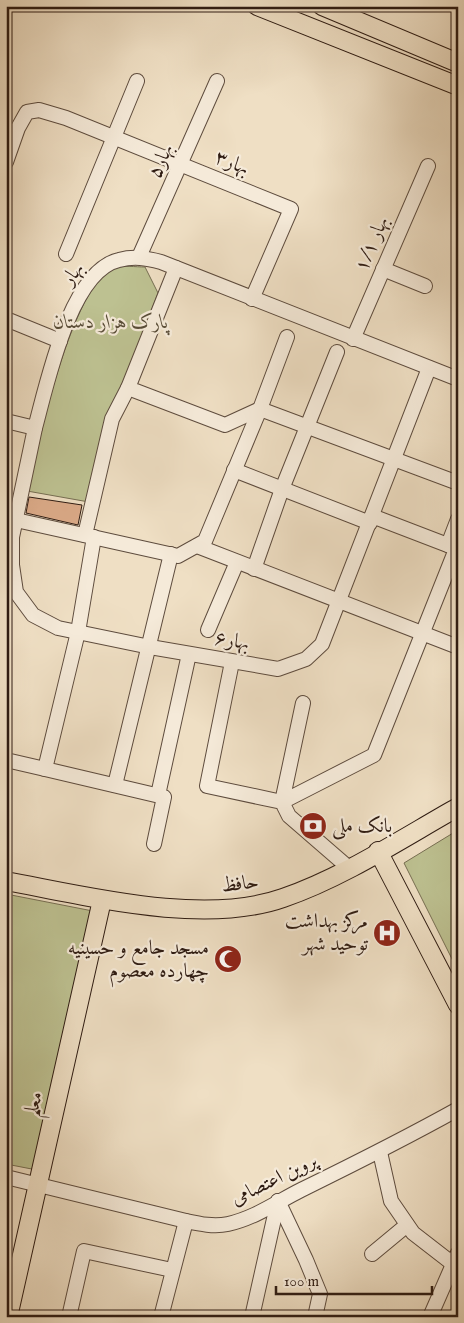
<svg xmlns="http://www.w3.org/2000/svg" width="464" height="1323" viewBox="0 0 464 1323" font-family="'IM FELL English',Amiri,serif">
  <rect width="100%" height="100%" fill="#efdfc4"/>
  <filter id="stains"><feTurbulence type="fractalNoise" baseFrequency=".004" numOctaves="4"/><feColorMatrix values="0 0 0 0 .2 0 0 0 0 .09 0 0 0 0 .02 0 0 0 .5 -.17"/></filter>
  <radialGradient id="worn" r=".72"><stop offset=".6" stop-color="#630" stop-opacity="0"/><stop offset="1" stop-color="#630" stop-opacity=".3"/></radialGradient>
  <!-- green -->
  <g fill="#bdc191" stroke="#766e52">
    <path d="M 145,267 L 158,293 L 128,372 L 89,502 L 27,491 C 37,447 72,284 114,268 C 122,265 136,267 145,267 Z"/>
    <path d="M 458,830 L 458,971 L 404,863 Z"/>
    <path d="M 6,894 L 98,912 L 42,1171 L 6,1164 Z"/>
  </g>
  <!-- building -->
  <path fill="#dcab89" stroke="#2e1b12" d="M 29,497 L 82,505 L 78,525 L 26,513 Z"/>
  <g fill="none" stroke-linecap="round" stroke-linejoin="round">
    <!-- minor casing -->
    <g stroke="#5e4c3e" stroke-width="16">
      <g id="minor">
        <path d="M 6,162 L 18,128 L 27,112 L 39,110 L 66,118 L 291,209 L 252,299"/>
        <path d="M 66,254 L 137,81"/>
        <path d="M 139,257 L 217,81"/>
        <path d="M 176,268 L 128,388 L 225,425 L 260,409 L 458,483"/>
        <path d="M 383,269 L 425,286"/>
        <path d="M 6,319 L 60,341"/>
        <path d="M 353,339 L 428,166"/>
        <path d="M 6,421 L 35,428 C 47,384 70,271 119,260 C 134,256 146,258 161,262 L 458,379"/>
        <path d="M 35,428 L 12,537 L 12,565 L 16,592 L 33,615 L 58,628 L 150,647 L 278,669 L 306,659 L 322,644 L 429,368"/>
        <path d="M 234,470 L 370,523"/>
        <path d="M 372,516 L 458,549"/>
        <path d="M 16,520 L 178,556 L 205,541 L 260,409 L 287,337"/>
        <path d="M 85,535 L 112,419 L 128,388"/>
        <path d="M 94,537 L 78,632 L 45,769 L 164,797 L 154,844"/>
        <path d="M 448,545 L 458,519"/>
        <path d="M 197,546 L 458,647"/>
        <path d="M 254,569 L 282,489 L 337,352"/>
        <path d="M 208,630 L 237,562"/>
        <path d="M 232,662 L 207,786 L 282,802 L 289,816 L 349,868"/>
        <path d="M 303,703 L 282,802 L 374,755 L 456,549"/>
        <path d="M 6,760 L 45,769"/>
        <path d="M 115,785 L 171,554"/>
        <path d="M 158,795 L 189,654"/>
        <path d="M 380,1152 L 391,1201 L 413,1233 L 453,1264"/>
        <path d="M 6,1177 L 186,1221 C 200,1224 214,1227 228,1224 C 255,1218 277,1202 301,1190 C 354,1164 406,1138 458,1109"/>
        <path d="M 278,1201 L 306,1260 L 320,1294 L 315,1317"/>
        <path d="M 372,1254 L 407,1225"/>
        <path d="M 69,1317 L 84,1251 L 172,1270"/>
        <path d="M 161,1317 L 186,1221"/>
        <path d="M 252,1317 L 278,1201"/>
        <path d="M 430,1317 L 458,1253"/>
      </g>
    </g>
    <!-- major casing -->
    <g stroke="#2e1b12" stroke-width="20">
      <g id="major">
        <path d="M 257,6 L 458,86"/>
        <path d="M 322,6 L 458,63"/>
        <path d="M 378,851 L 458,1005"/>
        <path d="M 6,881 C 87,896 204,926 283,898 C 342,878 403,838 458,807"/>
        <path d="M 8,1317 L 102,900"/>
      </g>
    </g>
    <!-- minor -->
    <use href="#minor" stroke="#f5ead9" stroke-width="14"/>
    <!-- major -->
    <use href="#major" stroke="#efdfc4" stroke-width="18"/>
  </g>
  <!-- icons -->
  <defs>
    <g id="bank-disc" transform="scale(1.4375)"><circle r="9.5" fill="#8f2418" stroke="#f5ead9"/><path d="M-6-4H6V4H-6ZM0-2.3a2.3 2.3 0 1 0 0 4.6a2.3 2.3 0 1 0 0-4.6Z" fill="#fff"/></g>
    <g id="hospital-disc" transform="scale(1.4375)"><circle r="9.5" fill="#8f2418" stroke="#f5ead9"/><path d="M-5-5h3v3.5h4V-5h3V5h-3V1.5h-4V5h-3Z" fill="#fff"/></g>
    <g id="mosque-disc" transform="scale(1.4375)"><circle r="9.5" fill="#8f2418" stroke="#f5ead9"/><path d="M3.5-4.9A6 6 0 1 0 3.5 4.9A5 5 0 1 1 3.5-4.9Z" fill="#fff"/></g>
  </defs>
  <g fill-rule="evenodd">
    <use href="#bank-disc" x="313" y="826"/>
    <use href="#hospital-disc" x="387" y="933"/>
    <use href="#mosque-disc" x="228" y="959"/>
  </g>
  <g text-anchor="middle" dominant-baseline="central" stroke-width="4.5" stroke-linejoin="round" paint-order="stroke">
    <!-- street labels -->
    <g font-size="20" fill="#2e1b12" stroke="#f5ead9">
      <text transform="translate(161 161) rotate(-66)">بهار۵</text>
      <text transform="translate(232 163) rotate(22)">بهار۳</text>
      <text transform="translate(372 244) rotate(-67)">بهار ۱/۱</text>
      <text transform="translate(73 274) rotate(-53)">بهار</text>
      <text transform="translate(232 641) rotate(10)">بهار۶</text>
      <text transform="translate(240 884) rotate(-7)">حافظ</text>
      <text transform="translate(34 1104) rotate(-77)">معلم</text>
      <text transform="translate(274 1180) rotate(-26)">پروین اعتصامی</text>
    </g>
    <!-- park labels -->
    <g font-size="20" font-style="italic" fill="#594d38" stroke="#f5ead9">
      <text x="111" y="322">پارک هزار دستان</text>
    </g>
    <!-- poi labels -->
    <g font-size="20" fill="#2e1b12" stroke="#f5ead9" text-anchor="end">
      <text x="332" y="826" text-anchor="start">بانک ملی</text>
      <text x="368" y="921">مرکز بهداشت<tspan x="368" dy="23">توحید شهر</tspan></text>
      <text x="209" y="948">مسجد جامع و حسینیه<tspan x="209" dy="23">چهارده معصوم</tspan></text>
    </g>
  </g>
  <!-- margin -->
  <rect width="464" height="1323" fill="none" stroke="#efdfc4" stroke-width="25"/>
  <rect x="8" y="8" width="449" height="1308" fill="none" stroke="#2e1b12" stroke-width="2.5"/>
  <rect x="12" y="12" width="439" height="1298" fill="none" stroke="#2e1b12"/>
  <!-- scale -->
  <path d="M276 1286v8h156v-8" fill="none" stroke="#2e1b12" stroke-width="2.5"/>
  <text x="284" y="1286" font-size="15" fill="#2e1b12" stroke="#f5ead9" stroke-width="4" paint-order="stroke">100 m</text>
  <rect width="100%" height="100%" filter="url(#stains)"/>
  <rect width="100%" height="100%" fill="url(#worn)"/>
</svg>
